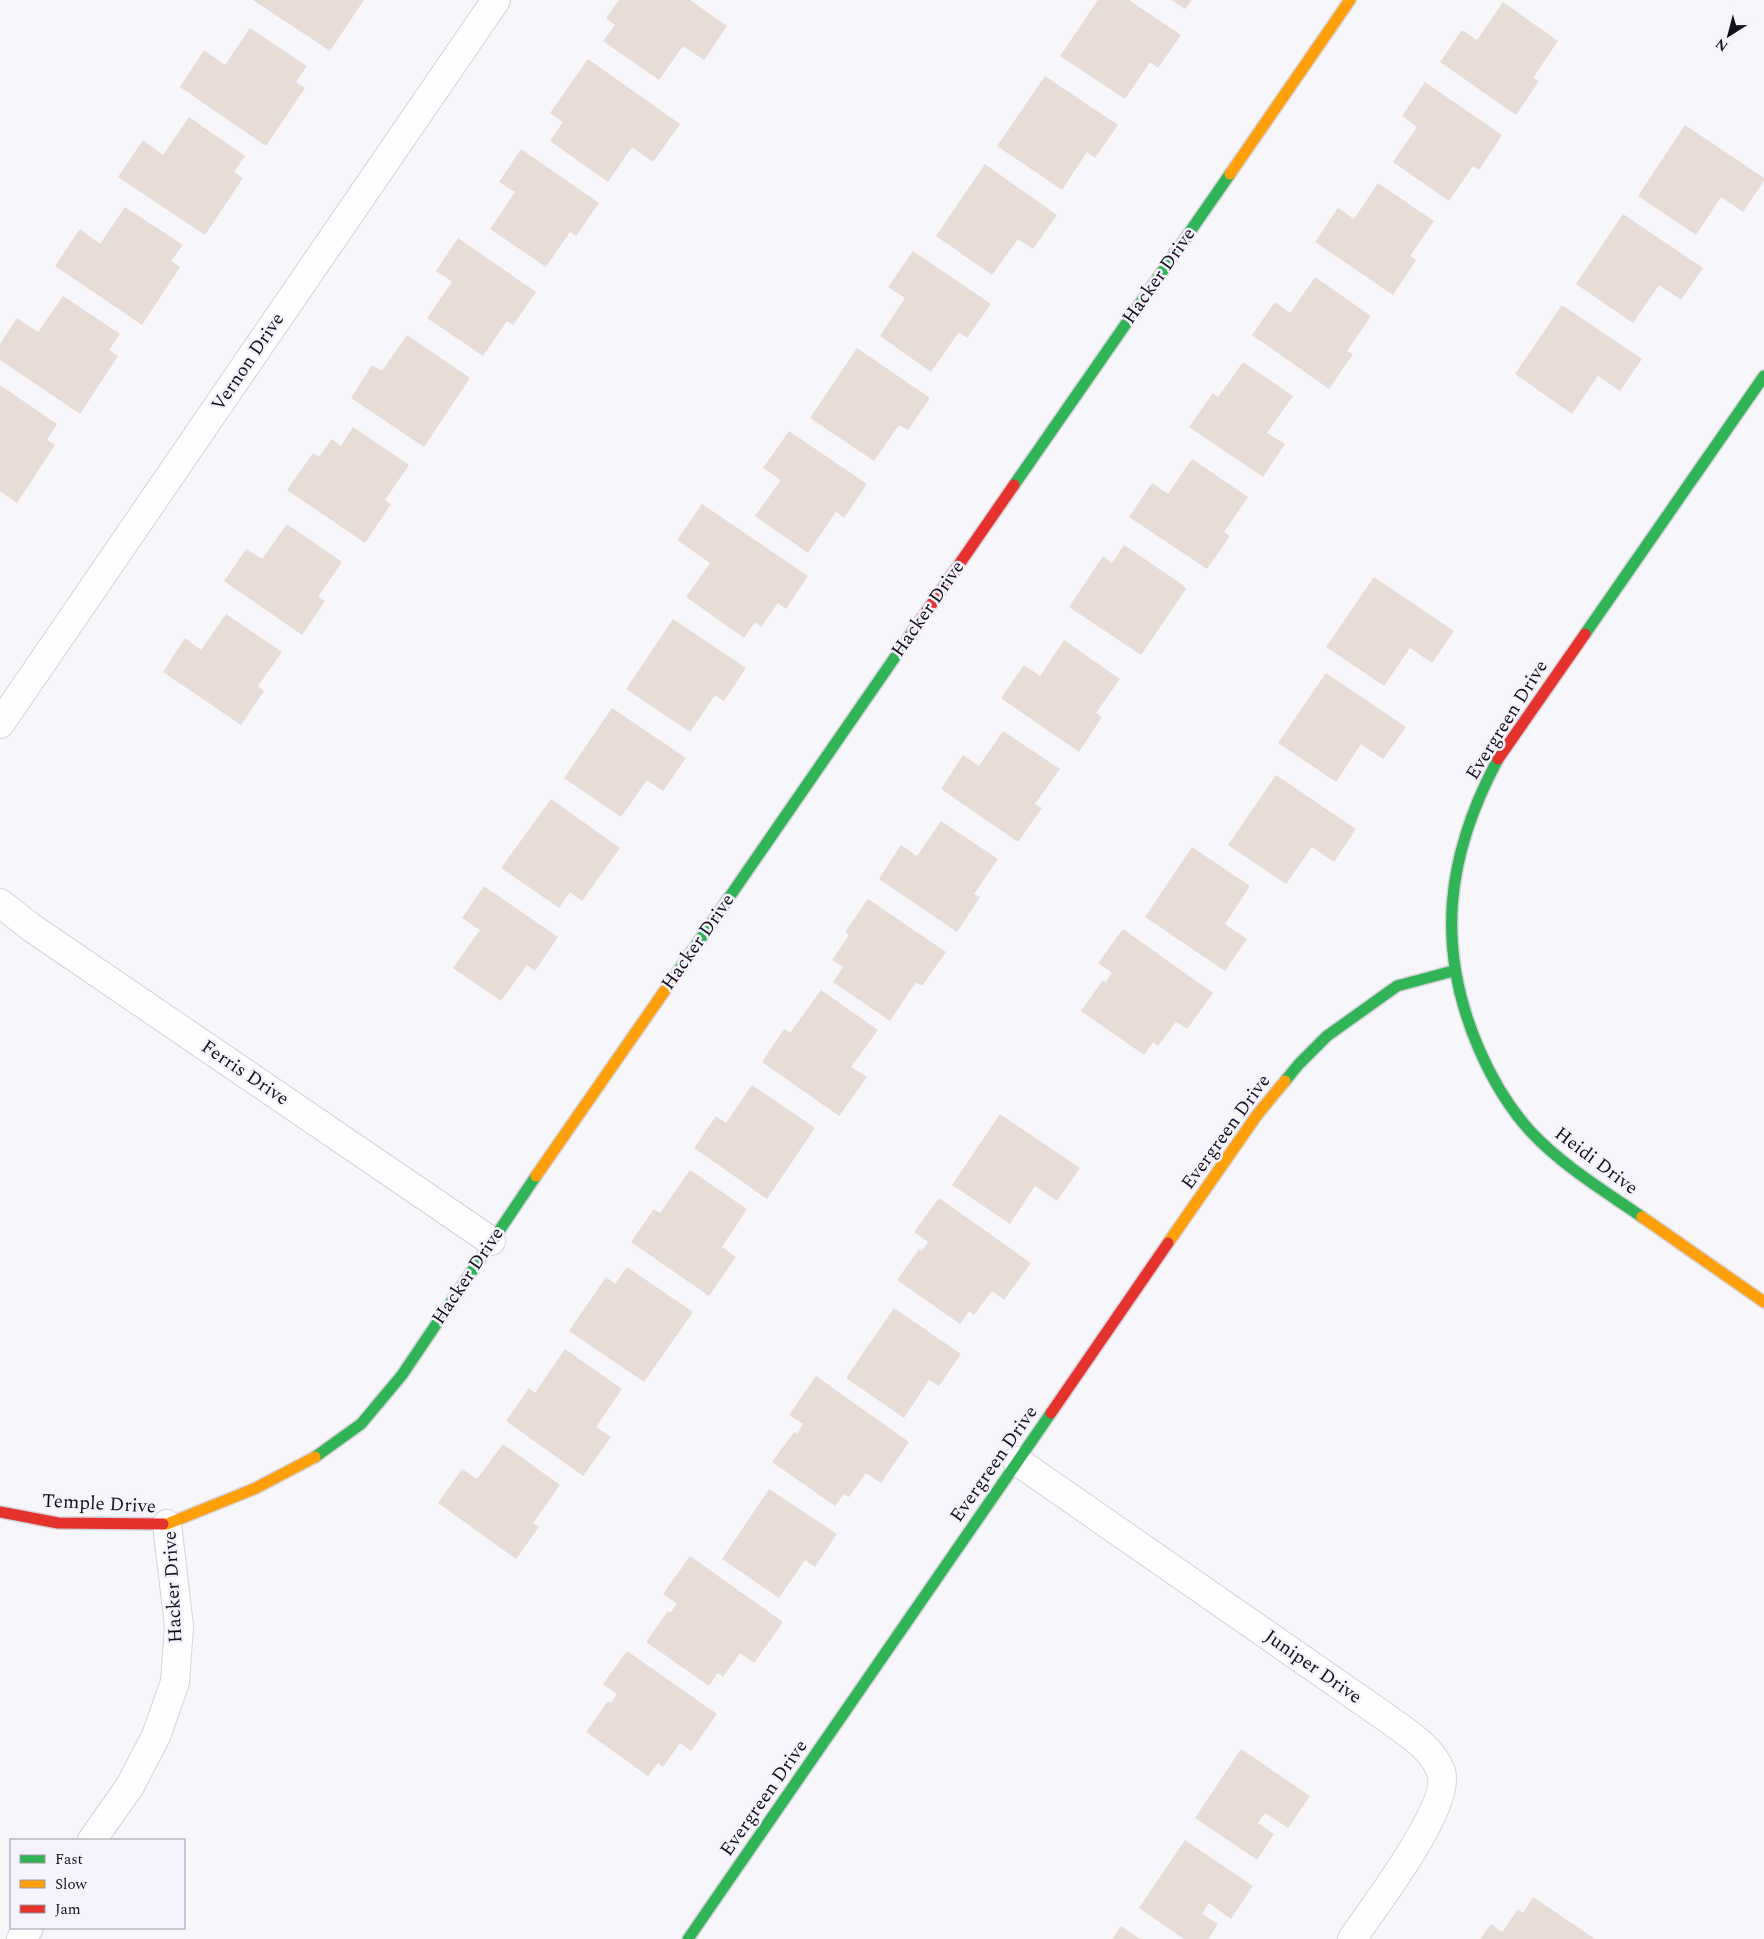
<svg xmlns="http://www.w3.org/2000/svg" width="1764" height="1939" viewBox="0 0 1764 1939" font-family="Spectral,serif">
  <rect width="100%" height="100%" fill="#f7f6fb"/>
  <!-- building -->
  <g fill="#e8ddd6">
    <path d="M 253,0 L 364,0 L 330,51 Z"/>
    <path d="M 619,0 L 690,0 L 727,26 L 704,60 L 683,46 L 659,80 L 603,41 L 615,25 L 606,18 Z"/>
    <path d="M 1098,0 L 1129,0 L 1181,35 L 1158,68 L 1150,62 L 1125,99 L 1060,56 Z"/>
    <path d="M 1171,0 L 1192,0 L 1185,9 Z"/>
    <path d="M 1503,2 L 1558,41 L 1533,78 L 1539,81 L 1516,115 L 1440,62 L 1462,30 L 1477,40 Z"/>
    <path d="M 250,28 L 307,66 L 296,82 L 305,88 L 266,146 L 180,87 L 204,50 L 225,65 Z"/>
    <path d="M 588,59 L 680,124 L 653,162 L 632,147 L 608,182 L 550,141 L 563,122 L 550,113 Z"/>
    <path d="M 1045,76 L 1118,125 L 1095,158 L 1087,152 L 1062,190 L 997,146 Z"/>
    <path d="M 1425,82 L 1502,135 L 1479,170 L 1473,166 L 1449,201 L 1393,162 L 1417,127 L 1402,116 Z"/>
    <path d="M 189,117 L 245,156 L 234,172 L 243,178 L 205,235 L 118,177 L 143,140 L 163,155 Z"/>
    <path d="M 1685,125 L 1764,178 L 1764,181 L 1743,212 L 1721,197 L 1696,235 L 1638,196 Z"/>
    <path d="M 521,149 L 599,203 L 576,236 L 570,232 L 546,267 L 490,229 L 515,192 L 499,182 Z"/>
    <path d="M 985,164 L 1057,215 L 1033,249 L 1018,239 L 992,275 L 936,236 Z"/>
    <path d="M 1378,183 L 1434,221 L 1410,256 L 1416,260 L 1393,295 L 1315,242 L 1338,208 L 1354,219 Z"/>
    <path d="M 125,207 L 183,245 L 171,261 L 180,267 L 142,325 L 55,266 L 80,229 L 100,244 Z"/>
    <path d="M 1623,214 L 1703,268 L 1681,300 L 1659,285 L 1633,323 L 1576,284 Z"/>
    <path d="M 458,238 L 536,292 L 513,325 L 507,321 L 483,356 L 427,318 L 452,282 L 436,271 Z"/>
    <path d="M 913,251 L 991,304 L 967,338 L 959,332 L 931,372 L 880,336 L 905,298 L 888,287 Z"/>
    <path d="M 1315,277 L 1371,316 L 1347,351 L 1353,354 L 1329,389 L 1252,335 L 1275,302 L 1290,313 Z"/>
    <path d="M 63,296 L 120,334 L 109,350 L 118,356 L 80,414 L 0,360 L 0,344 L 17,318 L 38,332 Z"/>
    <path d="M 1562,305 L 1642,359 L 1620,391 L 1598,376 L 1572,414 L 1515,374 Z"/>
    <path d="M 407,335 L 470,378 L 424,447 L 351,398 L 372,365 L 382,371 Z"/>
    <path d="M 857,348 L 930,398 L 908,430 L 899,425 L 874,461 L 810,418 Z"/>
    <path d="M 1243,362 L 1293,396 L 1267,433 L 1285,444 L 1263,477 L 1189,427 L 1213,393 L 1218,397 Z"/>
    <path d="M 0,385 L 57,424 L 47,440 L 55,445 L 17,503 L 0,491 Z"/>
    <path d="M 353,427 L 409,465 L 385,500 L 391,504 L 365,543 L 287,490 L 313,453 L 319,457 L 332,439 L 341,446 Z"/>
    <path d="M 789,431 L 867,484 L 844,518 L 836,512 L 808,553 L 755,516 L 781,480 L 763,468 Z"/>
    <path d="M 1192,459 L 1248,497 L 1224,532 L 1230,536 L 1207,569 L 1129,517 L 1152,483 L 1168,494 Z"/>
    <path d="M 702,504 L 808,576 L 786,609 L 778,603 L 761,627 L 755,622 L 744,638 L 686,597 L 710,563 L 677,540 Z"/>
    <path d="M 287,524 L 342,562 L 318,597 L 325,601 L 302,635 L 224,581 L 246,549 L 262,559 Z"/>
    <path d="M 1124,545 L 1183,585 L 1186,589 L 1141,655 L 1069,607 L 1103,556 L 1112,563 Z"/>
    <path d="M 1374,577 L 1454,631 L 1432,663 L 1410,648 L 1384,686 L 1326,647 Z"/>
    <path d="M 226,614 L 282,652 L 258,686 L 264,691 L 241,725 L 163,672 L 185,638 L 201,650 Z"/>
    <path d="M 673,619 L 746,668 L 724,701 L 715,695 L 690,732 L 626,689 Z"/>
    <path d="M 1064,640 L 1120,679 L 1096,713 L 1102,717 L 1079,752 L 1001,698 L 1024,665 L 1040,676 Z"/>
    <path d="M 1326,673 L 1406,727 L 1383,759 L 1361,744 L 1336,782 L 1278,743 Z"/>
    <path d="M 612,708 L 686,758 L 663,791 L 647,780 L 621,817 L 564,778 Z"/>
    <path d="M 1003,731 L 1060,769 L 1035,804 L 1042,808 L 1018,842 L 941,789 L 963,755 L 979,766 Z"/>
    <path d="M 1276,775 L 1356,829 L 1334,862 L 1312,847 L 1286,884 L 1228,845 Z"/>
    <path d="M 551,799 L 620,848 L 582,901 L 570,892 L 559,908 L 501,868 Z"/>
    <path d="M 941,821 L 998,859 L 974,894 L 980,897 L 957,932 L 879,879 L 901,845 L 917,856 Z"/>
    <path d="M 1192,847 L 1250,886 L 1225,924 L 1247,939 L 1225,971 L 1145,917 Z"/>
    <path d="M 484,886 L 558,937 L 535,971 L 527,965 L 501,1001 L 453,968 L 480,930 L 462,918 Z"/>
    <path d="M 868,899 L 946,952 L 922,986 L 916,982 L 890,1021 L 833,982 L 843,967 L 832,960 L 849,935 L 845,932 Z"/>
    <path d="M 1123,929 L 1213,993 L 1187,1029 L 1176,1022 L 1158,1046 L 1153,1042 L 1144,1055 L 1081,1011 L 1103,980 L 1106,982 L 1112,973 L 1098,963 Z"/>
    <path d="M 821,990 L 878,1030 L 851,1067 L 867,1077 L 839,1116 L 762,1062 L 784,1029 L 790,1033 Z"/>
    <path d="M 752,1085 L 815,1128 L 767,1199 L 694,1148 L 716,1116 L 726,1123 Z"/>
    <path d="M 1000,1114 L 1080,1168 L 1057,1201 L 1035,1186 L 1010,1224 L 952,1185 Z"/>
    <path d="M 690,1170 L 747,1209 L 722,1247 L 736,1257 L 709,1296 L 631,1242 L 654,1209 L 660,1213 Z"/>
    <path d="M 939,1198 L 1031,1263 L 1004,1300 L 992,1291 L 974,1315 L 969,1311 L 960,1324 L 897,1280 L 919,1249 L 922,1251 L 928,1242 L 914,1232 Z"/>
    <path d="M 627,1267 L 693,1312 L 644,1382 L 569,1331 L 606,1277 L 615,1284 Z"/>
    <path d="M 894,1308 L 961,1354 L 939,1386 L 929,1380 L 904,1418 L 846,1378 Z"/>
    <path d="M 565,1349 L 622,1389 L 596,1427 L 611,1437 L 583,1476 L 506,1421 L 529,1388 L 535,1393 Z"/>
    <path d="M 816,1376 L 909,1442 L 881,1483 L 866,1473 L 849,1497 L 844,1494 L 835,1506 L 772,1462 L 794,1432 L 797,1434 L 803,1424 L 789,1415 Z"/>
    <path d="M 503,1444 L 560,1485 L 533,1523 L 539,1527 L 516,1559 L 438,1503 L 462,1469 L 477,1479 Z"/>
    <path d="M 769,1489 L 837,1534 L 815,1567 L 805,1560 L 779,1598 L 722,1559 Z"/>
    <path d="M 690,1556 L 783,1622 L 754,1663 L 740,1653 L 723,1677 L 718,1673 L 709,1686 L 646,1642 L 668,1611 L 670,1613 L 677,1604 L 663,1594 Z"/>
    <path d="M 627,1651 L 717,1714 L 691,1751 L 680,1743 L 663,1767 L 658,1763 L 648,1776 L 586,1732 L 608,1701 L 611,1703 L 617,1694 L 603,1684 Z"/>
    <path d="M 1241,1749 L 1310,1796 L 1288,1828 L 1265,1813 L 1258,1823 L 1274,1834 L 1257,1860 L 1195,1818 Z"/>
    <path d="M 1185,1840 L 1253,1886 L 1231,1919 L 1209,1903 L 1202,1914 L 1218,1924 L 1208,1939 L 1184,1939 L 1139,1908 Z"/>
    <path d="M 1533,1897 L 1595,1939 L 1480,1939 L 1491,1924 L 1502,1932 L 1518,1909 L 1523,1913 Z"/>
    <path d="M 1121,1926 L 1140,1939 L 1112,1939 Z"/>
  </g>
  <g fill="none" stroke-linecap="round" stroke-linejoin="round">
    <!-- street casing -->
    <g stroke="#d5d3d9" stroke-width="30">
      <g id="street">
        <path d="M 0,724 L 496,0"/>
        <path d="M 0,903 L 32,928 L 491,1241"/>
        <path d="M 1017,1461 L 1391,1721 C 1410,1735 1430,1747 1440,1769 C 1456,1802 1372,1909 1352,1939"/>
        <path d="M 92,1840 L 130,1786 L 156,1736 L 175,1682 L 179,1626 L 167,1524"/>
        <path d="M 21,1939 L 29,1928"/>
      </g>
    </g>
    <!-- fast casing -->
    <g stroke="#d5d3d9" stroke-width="14">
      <g id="fast">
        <path d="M 1014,485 L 1230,174"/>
        <path d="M 1585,634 L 1764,376"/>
        <path d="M 1498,759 C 1446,856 1435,947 1479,1049 C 1492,1079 1509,1108 1531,1132 C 1563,1166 1603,1190 1642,1217"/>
        <path d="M 670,983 L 913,631"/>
        <path d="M 1285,1081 L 1299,1064 L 1327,1036 L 1397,986 L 1453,971"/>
        <path d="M 315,1457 L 361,1424 L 402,1375 L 536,1176"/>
        <path d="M 688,1939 L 1051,1413"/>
      </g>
    </g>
    <!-- slow casing -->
    <g stroke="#d5d3d9" stroke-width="14">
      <g id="slow">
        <path d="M 1230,174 L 1350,0"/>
        <path d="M 536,1176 L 670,983"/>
        <path d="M 1642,1217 L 1764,1302"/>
        <path d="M 1168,1243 L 1257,1115 L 1285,1081"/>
        <path d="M 163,1524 L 167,1524 L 256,1488 L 315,1457"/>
      </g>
    </g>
    <!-- jam casing -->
    <g stroke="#d5d3d9" stroke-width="14">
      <g id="jam">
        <path d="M 913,631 L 1014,485"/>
        <path d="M 1498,759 L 1585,634"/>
        <path d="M 1051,1413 L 1168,1243"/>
        <path d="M 0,1512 L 58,1523 L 163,1524"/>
      </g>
    </g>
    <!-- street -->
    <use href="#street" stroke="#fefefe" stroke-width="28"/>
    <!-- fast -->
    <use href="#fast" stroke="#30b455" stroke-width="11"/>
    <!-- slow -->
    <use href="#slow" stroke="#ff9f0a" stroke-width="11"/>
    <!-- jam -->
    <use href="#jam" stroke="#e5322d" stroke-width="11"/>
  </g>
  <g text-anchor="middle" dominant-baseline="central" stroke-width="5" stroke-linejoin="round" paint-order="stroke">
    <!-- street labels -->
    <g font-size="19" fill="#131117" stroke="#f6f3fe">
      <text transform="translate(1159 276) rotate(-55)">Hacker Drive</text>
      <text transform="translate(248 362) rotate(-56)">Vernon Drive</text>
      <text transform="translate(928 609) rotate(-55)">Hacker Drive</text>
      <text transform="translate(1507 720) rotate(-58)">Evergreen Drive</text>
      <text transform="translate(698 942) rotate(-55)">Hacker Drive</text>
      <text transform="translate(245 1073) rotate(34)">Ferris Drive</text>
      <text transform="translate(1226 1132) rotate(-54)">Evergreen Drive</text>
      <text transform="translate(1596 1161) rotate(37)">Heidi Drive</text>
      <text transform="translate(468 1276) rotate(-56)">Hacker Drive</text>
      <text transform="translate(994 1464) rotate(-55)">Evergreen Drive</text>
      <text transform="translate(99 1504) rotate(3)">Temple Drive</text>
      <text transform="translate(173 1587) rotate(-93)">Hacker Drive</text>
      <text transform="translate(1313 1667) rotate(35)">Juniper Drive</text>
      <text transform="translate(764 1798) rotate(-55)">Evergreen Drive</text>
    </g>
  </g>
  <!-- legend -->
  <rect x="10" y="1839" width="175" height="90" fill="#f6f3fe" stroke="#9b99a2"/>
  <rect x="20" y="1855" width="25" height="8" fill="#30b455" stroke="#9b99a2"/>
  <text x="55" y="1864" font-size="15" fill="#131117">Fast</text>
  <rect x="20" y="1880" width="25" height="8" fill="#ff9f0a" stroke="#9b99a2"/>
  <text x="55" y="1889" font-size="15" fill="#131117">Slow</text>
  <rect x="20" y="1905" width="25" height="8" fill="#e5322d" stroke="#9b99a2"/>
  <text x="55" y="1914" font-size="15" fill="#131117">Jam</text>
  <!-- north arrow -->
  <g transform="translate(1729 35) rotate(216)" stroke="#f6f3fe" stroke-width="4" paint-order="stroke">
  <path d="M0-4L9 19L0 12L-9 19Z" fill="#131117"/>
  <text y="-8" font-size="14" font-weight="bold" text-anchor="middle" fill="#131117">N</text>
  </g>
</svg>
